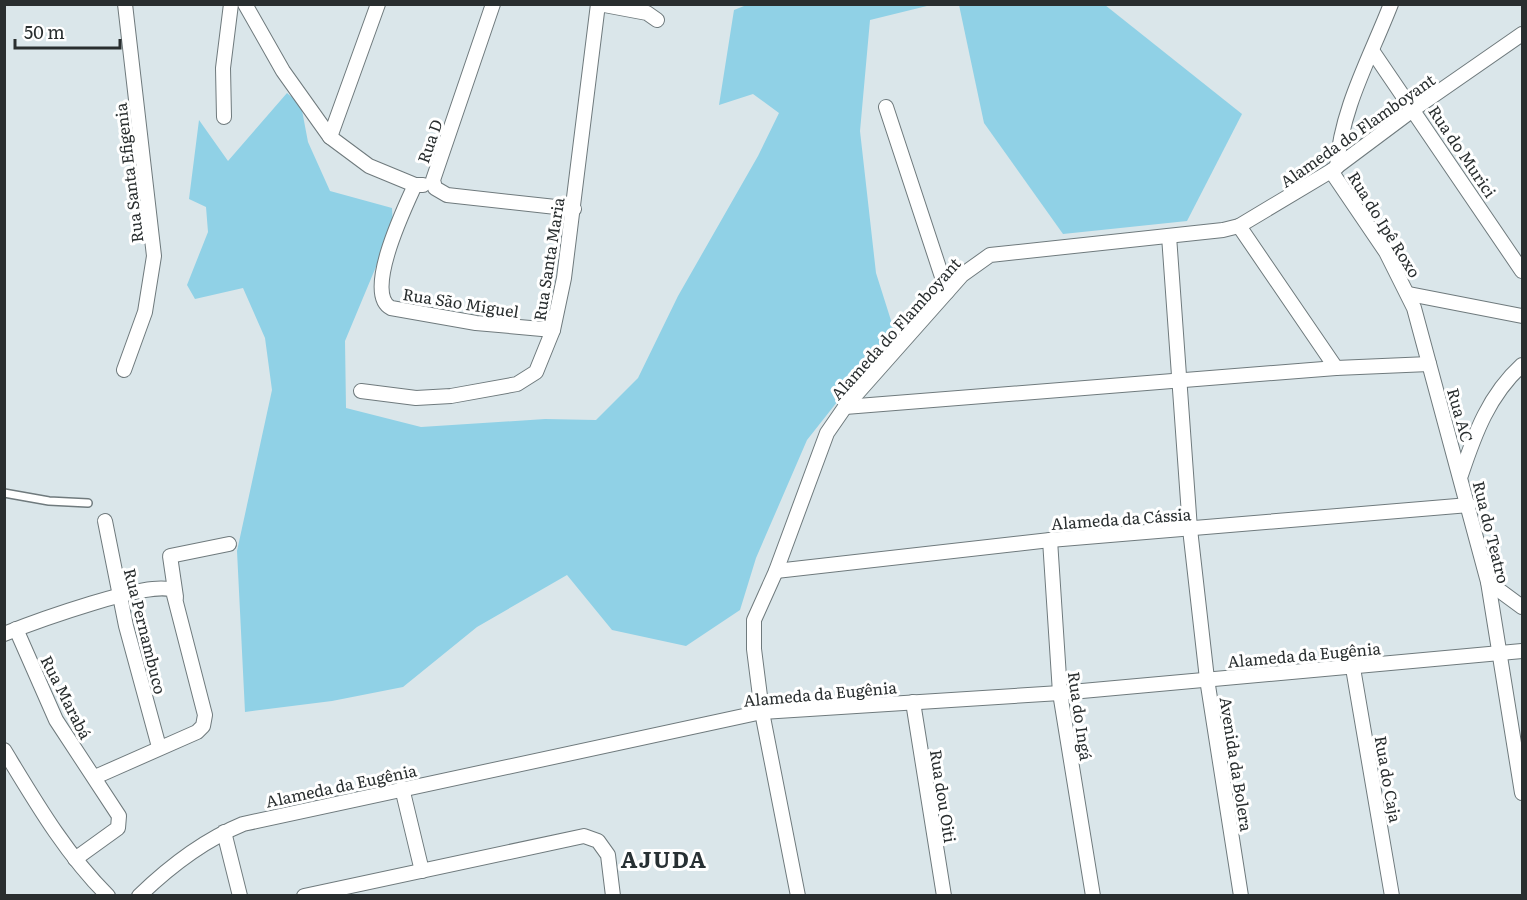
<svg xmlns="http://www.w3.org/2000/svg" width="1527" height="900" viewBox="0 0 1527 900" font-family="Literata,serif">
  <rect width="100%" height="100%" fill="#dae6ea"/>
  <!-- green -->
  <g fill="#90d1e6">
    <path d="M 749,4 L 931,5 L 870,20 L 860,131 L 876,273 L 894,330 L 807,440 L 756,558 L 740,610 L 686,646 L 612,630 L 567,575 L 477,627 L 403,687 L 332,701 L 245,712 L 237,551 L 272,390 L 265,338 L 243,288 L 195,299 L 187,285 L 208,232 L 206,207 L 189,199 L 199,120 L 228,161 L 287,93 L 301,105 L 308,142 L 330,191 L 392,208 L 393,226 L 345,341 L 346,408 L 421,427 L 545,419 L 596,420 L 638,378 L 678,296 L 758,156 L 779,113 L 753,94 L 719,105 L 734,10 Z"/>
    <path d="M 959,5 L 1105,5 L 1242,114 L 1187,221 L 1063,234 L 984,123 Z"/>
  </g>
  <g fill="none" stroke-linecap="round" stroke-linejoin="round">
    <!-- service casing -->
    <g stroke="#6f7a7d" stroke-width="10">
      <path id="service" d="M 4,493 L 49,501 L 88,503"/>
    </g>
    <!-- minor casing -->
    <g stroke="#6f7a7d" stroke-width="16">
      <g id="minor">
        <path d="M 245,4 L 283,71 L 330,137 L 369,166 L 415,185 L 423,185"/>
        <path d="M 493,4 L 433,180 L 435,188 L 447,195 L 574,209"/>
        <path d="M 599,4 L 647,13 L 657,20"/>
        <path d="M 1373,52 L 1522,271"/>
        <path d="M 886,107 L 947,292"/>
        <path d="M 224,117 L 223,68 L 231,4"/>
        <path d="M 330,137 L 378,4"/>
        <path d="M 1337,167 C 1341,109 1370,58 1391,4"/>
        <path d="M 1331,171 L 1386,252 L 1414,308 L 1488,582 L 1522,793"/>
        <path d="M 415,185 C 405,207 363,294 391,308 L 476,323 L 553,330"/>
        <path d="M 1239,226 L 1336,368"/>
        <path d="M 1169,236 L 1190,529 L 1207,679 L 1241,896"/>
        <path d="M 1409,294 L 1522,316"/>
        <path d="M 124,370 L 145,312 L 154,256 L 125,4"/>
        <path d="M 361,391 L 416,398 L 451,396 L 517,384 L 536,372 L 553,330 L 564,278 L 598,4"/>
        <path d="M 845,407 L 1336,368 L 1429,364"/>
        <path d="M 1461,475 C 1475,433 1489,395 1522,365"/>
        <path d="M 105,521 L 126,626 L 159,747"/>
        <path d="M 1050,540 L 1060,693 L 1093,896"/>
        <path d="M 776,571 L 1050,540 L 1469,505"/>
        <path d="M 1488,582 L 1522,607"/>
        <path d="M 176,597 L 170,556 L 229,544"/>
        <path d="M 16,629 L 56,720 L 119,816 L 118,828 L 75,859"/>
        <path d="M 4,634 C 29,624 156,577 173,591 L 205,715 L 203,726 L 197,732 L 95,777"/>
        <path d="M 1353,668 L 1392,896"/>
        <path d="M 913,702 L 944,896"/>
        <path d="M 4,750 C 35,801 65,853 108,896"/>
        <path d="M 402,788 L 422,871"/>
        <path d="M 224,832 L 240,896"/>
        <path d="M 139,896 C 169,867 204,840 243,824 L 762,712 L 1060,693 L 1522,651"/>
        <path d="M 304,896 L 584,836 L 598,841 L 608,855 L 613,896"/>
        <path d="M 798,896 L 762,712 L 754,649 L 754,620 L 776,571 L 827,433 L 845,407 L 962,275 L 990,255 L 1223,230 L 1239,226 L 1331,171 L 1414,109 L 1522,34"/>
      </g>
    </g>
    <!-- service -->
    <use href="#service" stroke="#fff" stroke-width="7"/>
    <!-- minor -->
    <use href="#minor" stroke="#fff" stroke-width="14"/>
  </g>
  <g text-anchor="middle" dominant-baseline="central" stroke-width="6" stroke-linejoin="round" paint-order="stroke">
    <!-- street labels -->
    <g font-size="16" fill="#292e2f" stroke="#fff">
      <text transform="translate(1357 130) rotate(-35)">Alameda do Flamboyant</text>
      <text transform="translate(429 141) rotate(-71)">Rua D</text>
      <text transform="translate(1463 151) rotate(56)">Rua do Murici</text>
      <text transform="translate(128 173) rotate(-97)">Rua Santa Efigenia</text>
      <text transform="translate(1385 224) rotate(58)">Rua do Ipê Roxo</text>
      <text transform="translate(548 259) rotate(-81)">Rua Santa Maria</text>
      <text transform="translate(461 302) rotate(9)">Rua São Miguel</text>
      <text transform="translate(895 328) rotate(-48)">Alameda do Flamboyant</text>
      <text transform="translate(1461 415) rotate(74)">Rua AC</text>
      <text transform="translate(1121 518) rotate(-4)">Alameda da Cássia</text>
      <text transform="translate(1492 532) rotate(76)">Rua do Teatro</text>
      <text transform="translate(146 631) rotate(76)">Rua Pernambuco</text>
      <text transform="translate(1304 654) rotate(-5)">Alameda da Eugênia</text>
      <text transform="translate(820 693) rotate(-5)">Alameda da Eugênia</text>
      <text transform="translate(67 697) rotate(63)">Rua Marabá</text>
      <text transform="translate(1081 716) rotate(82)">Rua do Ingá</text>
      <text transform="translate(1237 764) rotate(81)">Avenida da Bolera</text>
      <text transform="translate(1389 779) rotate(80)">Rua do Caja</text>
      <text transform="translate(341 785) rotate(-12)">Alameda da Eugênia</text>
      <text transform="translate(944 796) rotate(81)">Rua dou Oiti</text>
    </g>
    <!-- district labels -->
    <g font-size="22" font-weight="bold" letter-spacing="1.5" fill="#273033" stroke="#fff">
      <text x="664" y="858">AJUDA</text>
    </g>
  </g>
  <!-- border -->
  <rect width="1527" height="900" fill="none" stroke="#292e2f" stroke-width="12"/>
  <!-- scale -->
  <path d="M15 39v9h105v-9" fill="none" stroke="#292e2f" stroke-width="3"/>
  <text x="24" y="39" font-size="18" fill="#292e2f" stroke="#ffffff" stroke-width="4.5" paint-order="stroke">50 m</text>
</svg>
